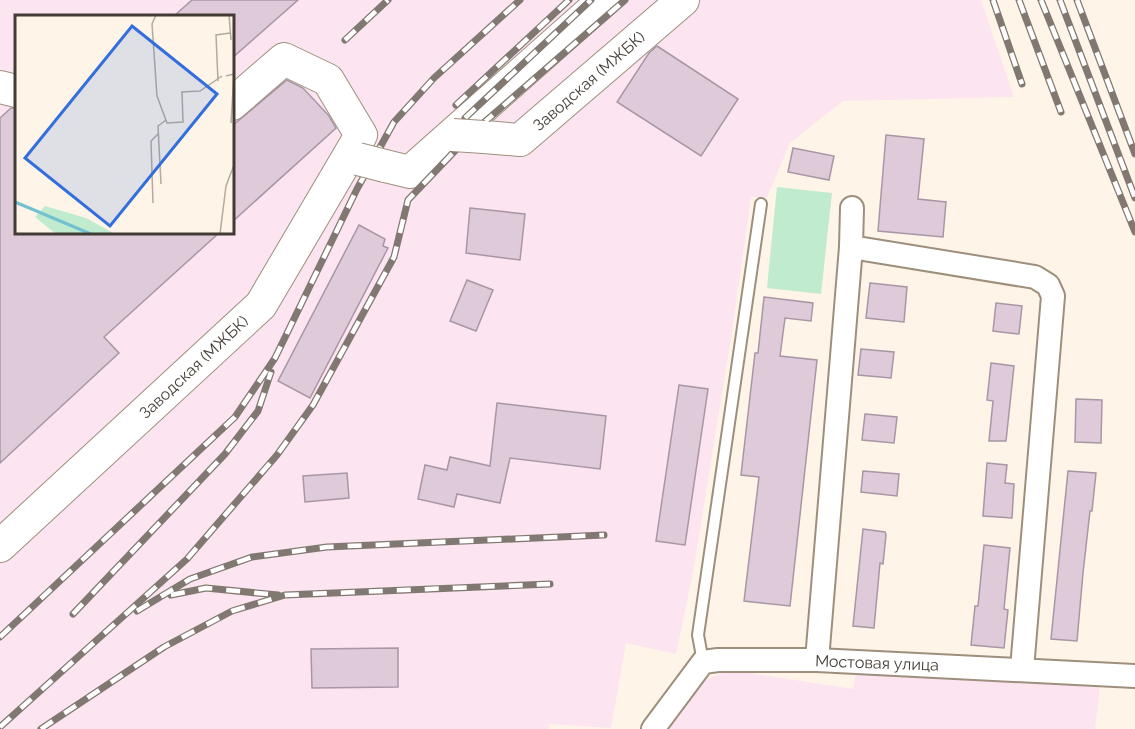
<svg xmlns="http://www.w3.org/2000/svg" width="1135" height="729" viewBox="0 0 1135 729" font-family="Raleway,sans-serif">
  <rect width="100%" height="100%" fill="#fef4e8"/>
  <!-- industrial -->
  <g fill="#fce4f0" fill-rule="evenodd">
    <path d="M 0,0 L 981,0 L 1014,97 L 843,101 L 790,143 L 767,197 L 751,197 L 732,331 L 694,567 L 676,654 L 626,643 L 611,728 L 549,724 L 549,729 L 0,729 ZM 16,16 L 232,16 L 232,232 L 16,232 Z"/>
    <path d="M 857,669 L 1100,686 L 1095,729 L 666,729 L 700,682 L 730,670 L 853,689 Z"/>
  </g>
  <!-- green -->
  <path fill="#c0ebce" d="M 777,187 L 832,193 L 821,294 L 767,288 Z"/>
  <!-- building -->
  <g fill="#dfcada" stroke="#a996a5" stroke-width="1.5">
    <path d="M 192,0 L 298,0 L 232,58 L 232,16 L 174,16 Z"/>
    <path d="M 657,46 L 738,99 L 701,156 L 617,102 L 649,53 Z"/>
    <path d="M 287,80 L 303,88 L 329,116 L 336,128 L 232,222 L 232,126 Z"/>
    <path d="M 11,108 L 16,108 L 16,232 L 220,232 L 104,337 L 119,353 L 0,463 L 0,118 Z"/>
    <path d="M 886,135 L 924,139 L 918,199 L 946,202 L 943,237 L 878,231 Z"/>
    <path d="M 793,148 L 834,156 L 829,180 L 788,172 Z"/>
    <path d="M 470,208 L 525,214 L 520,260 L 466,253 Z"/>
    <path d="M 359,225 L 385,239 L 383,246 L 388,248 L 310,398 L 278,381 Z"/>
    <path d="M 467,280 L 493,290 L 476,331 L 450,321 Z"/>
    <path d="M 870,283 L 907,287 L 904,322 L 866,318 Z"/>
    <path d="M 764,297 L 813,303 L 811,321 L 785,318 L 780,356 L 817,360 L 790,606 L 744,601 L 759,477 L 741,475 L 755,353 L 758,353 Z"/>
    <path d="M 996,303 L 1022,306 L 1019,334 L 993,331 Z"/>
    <path d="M 861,349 L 894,352 L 891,378 L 858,375 Z"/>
    <path d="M 991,363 L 1014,366 L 1006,441 L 989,441 L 993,401 L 987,400 Z"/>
    <path d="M 679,385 L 708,389 L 685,545 L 656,541 Z"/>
    <path d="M 1076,399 L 1102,400 L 1101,443 L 1075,442 Z"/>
    <path d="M 497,403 L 606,416 L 600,469 L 510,458 L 500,503 L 457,494 L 454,507 L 418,499 L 425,465 L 447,470 L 450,457 L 490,466 Z"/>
    <path d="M 865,414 L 897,417 L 894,443 L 862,440 Z"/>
    <path d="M 987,463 L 1007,465 L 1005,483 L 1014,484 L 1012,518 L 983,516 Z"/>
    <path d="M 863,471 L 899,474 L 897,496 L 861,492 Z"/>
    <path d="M 1068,471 L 1096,473 L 1092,511 L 1090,511 L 1083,573 L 1077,641 L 1051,639 Z"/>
    <path d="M 347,473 L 349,498 L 305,502 L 303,476 Z"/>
    <path d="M 863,529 L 885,532 L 886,535 L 883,564 L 880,563 L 874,628 L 853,626 Z"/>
    <path d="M 984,545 L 1010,548 L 1004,609 L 1008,610 L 1004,648 L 971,645 L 975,606 L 978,606 Z"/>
    <path d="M 398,648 L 398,687 L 312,688 L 311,649 Z"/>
  </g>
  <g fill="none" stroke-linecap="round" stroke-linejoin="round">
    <!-- lane casing -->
    <g stroke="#9e8f7d" stroke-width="14">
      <path id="lane" d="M 703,662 L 698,635 L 761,204"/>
    </g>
    <!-- street casing -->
    <g stroke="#9e8f7d" stroke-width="26">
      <g id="street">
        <path d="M 851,247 L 1035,277 L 1048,285 L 1053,296 L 1022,669"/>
        <path d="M 817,660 L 851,247 L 852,208"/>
        <path d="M 653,729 L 703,662 L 718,660 L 817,660 L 1135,676"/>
      </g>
    </g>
    <!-- secondary casing -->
    <g stroke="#9e8f7d" stroke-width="34">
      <g id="secondary">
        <path d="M 0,87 L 16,91"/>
        <path d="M 484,137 L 520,140 L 683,0"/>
        <path d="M 385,166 L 410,172 L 604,0"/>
        <path d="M 0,546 L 261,305 L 361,135 L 328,80 L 284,59 L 232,104"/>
      </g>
    </g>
    <!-- lane -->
    <use href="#lane" stroke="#fff" stroke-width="10"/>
    <!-- street -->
    <use href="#street" stroke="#fff" stroke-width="22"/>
    <!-- secondary -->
    <use href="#secondary" stroke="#fff" stroke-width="32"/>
    <!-- rail casing -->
    <g stroke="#817971" stroke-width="7">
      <g id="rail">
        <path d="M 993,0 L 1022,84"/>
        <path d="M 1019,0 L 1061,112"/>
        <path d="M 1041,0 L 1135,232"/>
        <path d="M 1060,0 L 1135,198"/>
        <path d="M 1077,0 L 1135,154"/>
        <path d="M 345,40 L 388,0"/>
        <path d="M 456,105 L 569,0"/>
        <path d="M 465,118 L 591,0"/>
        <path d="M 171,595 L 206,588 L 278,595"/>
        <path d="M 137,611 L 190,579 L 252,557 L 327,547 L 604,535"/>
        <path d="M 73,614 L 225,454 L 258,411 L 271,372"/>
        <path d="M 0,637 L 235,417 L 275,358 L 357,189 L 394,122 L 434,78 L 520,0"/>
        <path d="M 0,727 L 187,559 L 277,455 L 313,405 L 394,257 L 408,200 L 472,133 L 625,0"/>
        <path d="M 41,729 L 164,647 L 232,611 L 285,595 L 550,584"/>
      </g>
    </g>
    <!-- rail -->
    <use href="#rail" stroke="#fff" stroke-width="4.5" stroke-dasharray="14" stroke-linecap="butt"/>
    <!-- secondary-bridge casing -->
    <g stroke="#9e8f7d" stroke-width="34" stroke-linecap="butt">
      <g id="secondary-bridge">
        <path d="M 453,135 L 484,137"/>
        <path d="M 358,159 L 385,166"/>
      </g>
    </g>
    <!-- secondary-bridge -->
    <use href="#secondary-bridge" stroke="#fff" stroke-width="32"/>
  </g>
  <g text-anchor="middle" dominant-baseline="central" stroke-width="4.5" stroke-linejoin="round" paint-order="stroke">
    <!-- street labels -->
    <g font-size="16" fill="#423b34" stroke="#fff">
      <text transform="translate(589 81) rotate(-41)">Заводская (МЖБК)</text>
      <text transform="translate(194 367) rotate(-43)">Заводская (МЖБК)</text>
      <text transform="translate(877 663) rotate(2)">Мостовая улица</text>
    </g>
  </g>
  <!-- overview -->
  <g transform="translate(15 15)">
    <rect width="219" height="219" fill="#fef4e8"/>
    <path d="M 30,191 L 71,203 L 100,219 L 41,219 L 20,202 Z" fill="#c0ebce"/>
    <path fill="none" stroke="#72c1d1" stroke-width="3" d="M 0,187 L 76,219"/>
    <path fill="none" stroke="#b3aaa0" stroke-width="1.5" d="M 141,0 L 137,9 L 142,81 L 152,108 L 168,107 L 167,77 L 185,76 L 207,61M 214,0 L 216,25M 211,61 L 219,59 L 216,108M 203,66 L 201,20 L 215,18M 146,169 L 143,111 L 151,105M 138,188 L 136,126 L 143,119M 205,219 L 211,171 L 219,150"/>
    <path fill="#326fdd" fill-opacity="0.15" stroke="#326fdd" stroke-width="3" d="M 117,11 L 202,79 L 95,211 L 10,143 Z"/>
    <rect width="219" height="219" fill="none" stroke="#423b34" stroke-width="3"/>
  </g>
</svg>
